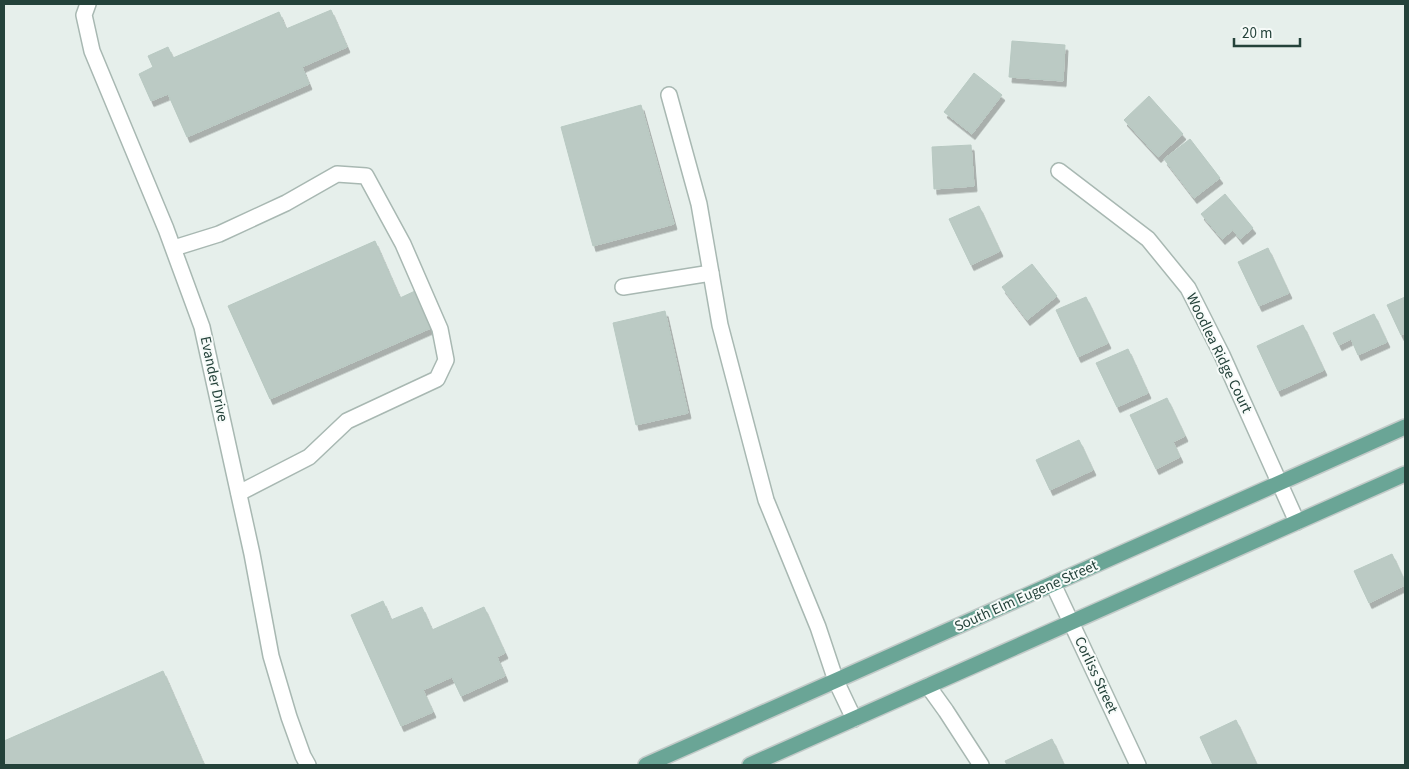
<svg xmlns="http://www.w3.org/2000/svg" width="1409" height="769" viewBox="0 0 1409 769" font-family="'Source Sans 3',sans-serif">
  <defs>
    <filter id="shadow"><feDropShadow dx="3" dy="5.5" stdDeviation="0" flood-color="#0004"/></filter>
  </defs>
  <rect width="100%" height="100%" fill="#e6efeb"/>
  <!-- building -->
  <g fill="#bbcac4" stroke="#b8c9c2" filter="url(#shadow)">
    <path d="M 331,10 L 347,47 L 302,67 L 309,84 L 187,137 L 168,94 L 151,101 L 139,74 L 153,67 L 148,56 L 168,47 L 173,58 L 279,12 L 286,29 Z"/>
    <path d="M 1012,41 L 1065,45 L 1063,81 L 1009,77 Z"/>
    <path d="M 974,73 L 1002,95 L 972,134 L 944,112 Z"/>
    <path d="M 1149,96 L 1183,134 L 1158,157 L 1124,120 Z"/>
    <path d="M 641,105 L 674,224 L 593,246 L 561,127 Z"/>
    <path d="M 1190,139 L 1220,178 L 1194,198 L 1164,159 Z"/>
    <path d="M 971,145 L 974,186 L 934,189 L 932,147 Z"/>
    <path d="M 1225,194 L 1253,228 L 1240,239 L 1233,230 L 1222,239 L 1201,214 Z"/>
    <path d="M 979,206 L 1000,251 L 971,265 L 949,219 Z"/>
    <path d="M 375,241 L 400,298 L 415,291 L 431,328 L 270,399 L 228,306 Z"/>
    <path d="M 1268,248 L 1289,293 L 1259,306 L 1238,262 Z"/>
    <path d="M 1032,264 L 1057,296 L 1027,320 L 1002,287 Z"/>
    <path d="M 1086,297 L 1108,343 L 1078,357 L 1056,310 Z"/>
    <path d="M 1405,297 L 1405,333 L 1401,335 L 1387,305 Z"/>
    <path d="M 665,311 L 688,413 L 636,425 L 613,323 Z"/>
    <path d="M 1374,314 L 1387,342 L 1358,355 L 1351,339 L 1339,345 L 1333,333 Z"/>
    <path d="M 1303,325 L 1324,370 L 1278,391 L 1257,346 Z"/>
    <path d="M 1128,349 L 1148,393 L 1117,407 L 1096,363 Z"/>
    <path d="M 1167,398 L 1185,436 L 1173,442 L 1180,457 L 1156,469 L 1130,415 Z"/>
    <path d="M 1079,440 L 1093,470 L 1050,490 L 1036,460 Z"/>
    <path d="M 1392,554 L 1405,582 L 1405,585 L 1369,603 L 1354,571 Z"/>
    <path d="M 383,601 L 391,620 L 422,607 L 432,630 L 484,607 L 505,653 L 497,657 L 505,676 L 461,696 L 452,677 L 423,690 L 433,712 L 401,726 L 351,615 Z"/>
    <path d="M 163,671 L 204,765 L 4,765 L 4,741 Z"/>
    <path d="M 1236,720 L 1257,765 L 1213,765 L 1200,737 Z"/>
    <path d="M 1052,739 L 1064,765 L 1007,765 L 1005,761 Z"/>
  </g>
  <g fill="none" stroke-linecap="round" stroke-linejoin="round">
    <!-- minor casing -->
    <g stroke="#a8b8b2" stroke-width="18">
      <g id="minor">
        <path d="M 88,4 L 84,15 L 92,51 L 166,229 L 202,327 L 252,554 L 271,656 L 289,717 L 303,756 L 308,765"/>
        <path d="M 669,95 L 699,204 L 720,325 L 766,500 L 818,627 L 836,681 L 854,719"/>
        <path d="M 1059,171 L 1148,239 L 1188,288 L 1222,355 L 1297,522"/>
        <path d="M 174,248 L 219,234 L 286,203 L 337,174 L 366,176 L 403,244 L 440,329 L 446,360 L 437,379 L 347,421 L 309,457 L 239,493"/>
        <path d="M 623,287 L 711,273"/>
        <path d="M 1053,584 L 1138,765"/>
        <path d="M 928,686 L 946,711 L 981,765"/>
      </g>
    </g>
    <!-- major casing -->
    <g stroke="#c2cac8" stroke-width="18">
      <g id="major">
        <path d="M 646,765 L 1405,427"/>
        <path d="M 750,765 L 1405,474"/>
      </g>
    </g>
    <!-- minor -->
    <use href="#minor" stroke="#fff" stroke-width="15"/>
    <!-- major -->
    <use href="#major" stroke="#6aa596" stroke-width="15"/>
  </g>
  <g text-anchor="middle" dominant-baseline="central" stroke-width="4" stroke-linejoin="round" paint-order="stroke">
    <!-- street labels -->
    <g font-size="15" fill="#24423a" stroke="#f7fbf9">
      <text transform="translate(1219 353) rotate(64)">Woodlea Ridge Court</text>
      <text transform="translate(214 379) rotate(78)">Evander Drive</text>
      <text transform="translate(1026 596) rotate(-24)">South Elm Eugene Street</text>
      <text transform="translate(1096 675) rotate(65)">Corliss Street</text>
    </g>
  </g>
  <!-- border -->
  <rect width="1409" height="769" fill="none" stroke="#24423a" stroke-width="10"/>
  <!-- scale -->
  <path d="M1234 38v8h66v-8" fill="none" stroke="#24423a" stroke-width="2.5"/>
  <text x="1242" y="38" font-size="15" fill="#24423a" stroke="#f7fbf9" stroke-width="4" paint-order="stroke">20 m</text>
</svg>
